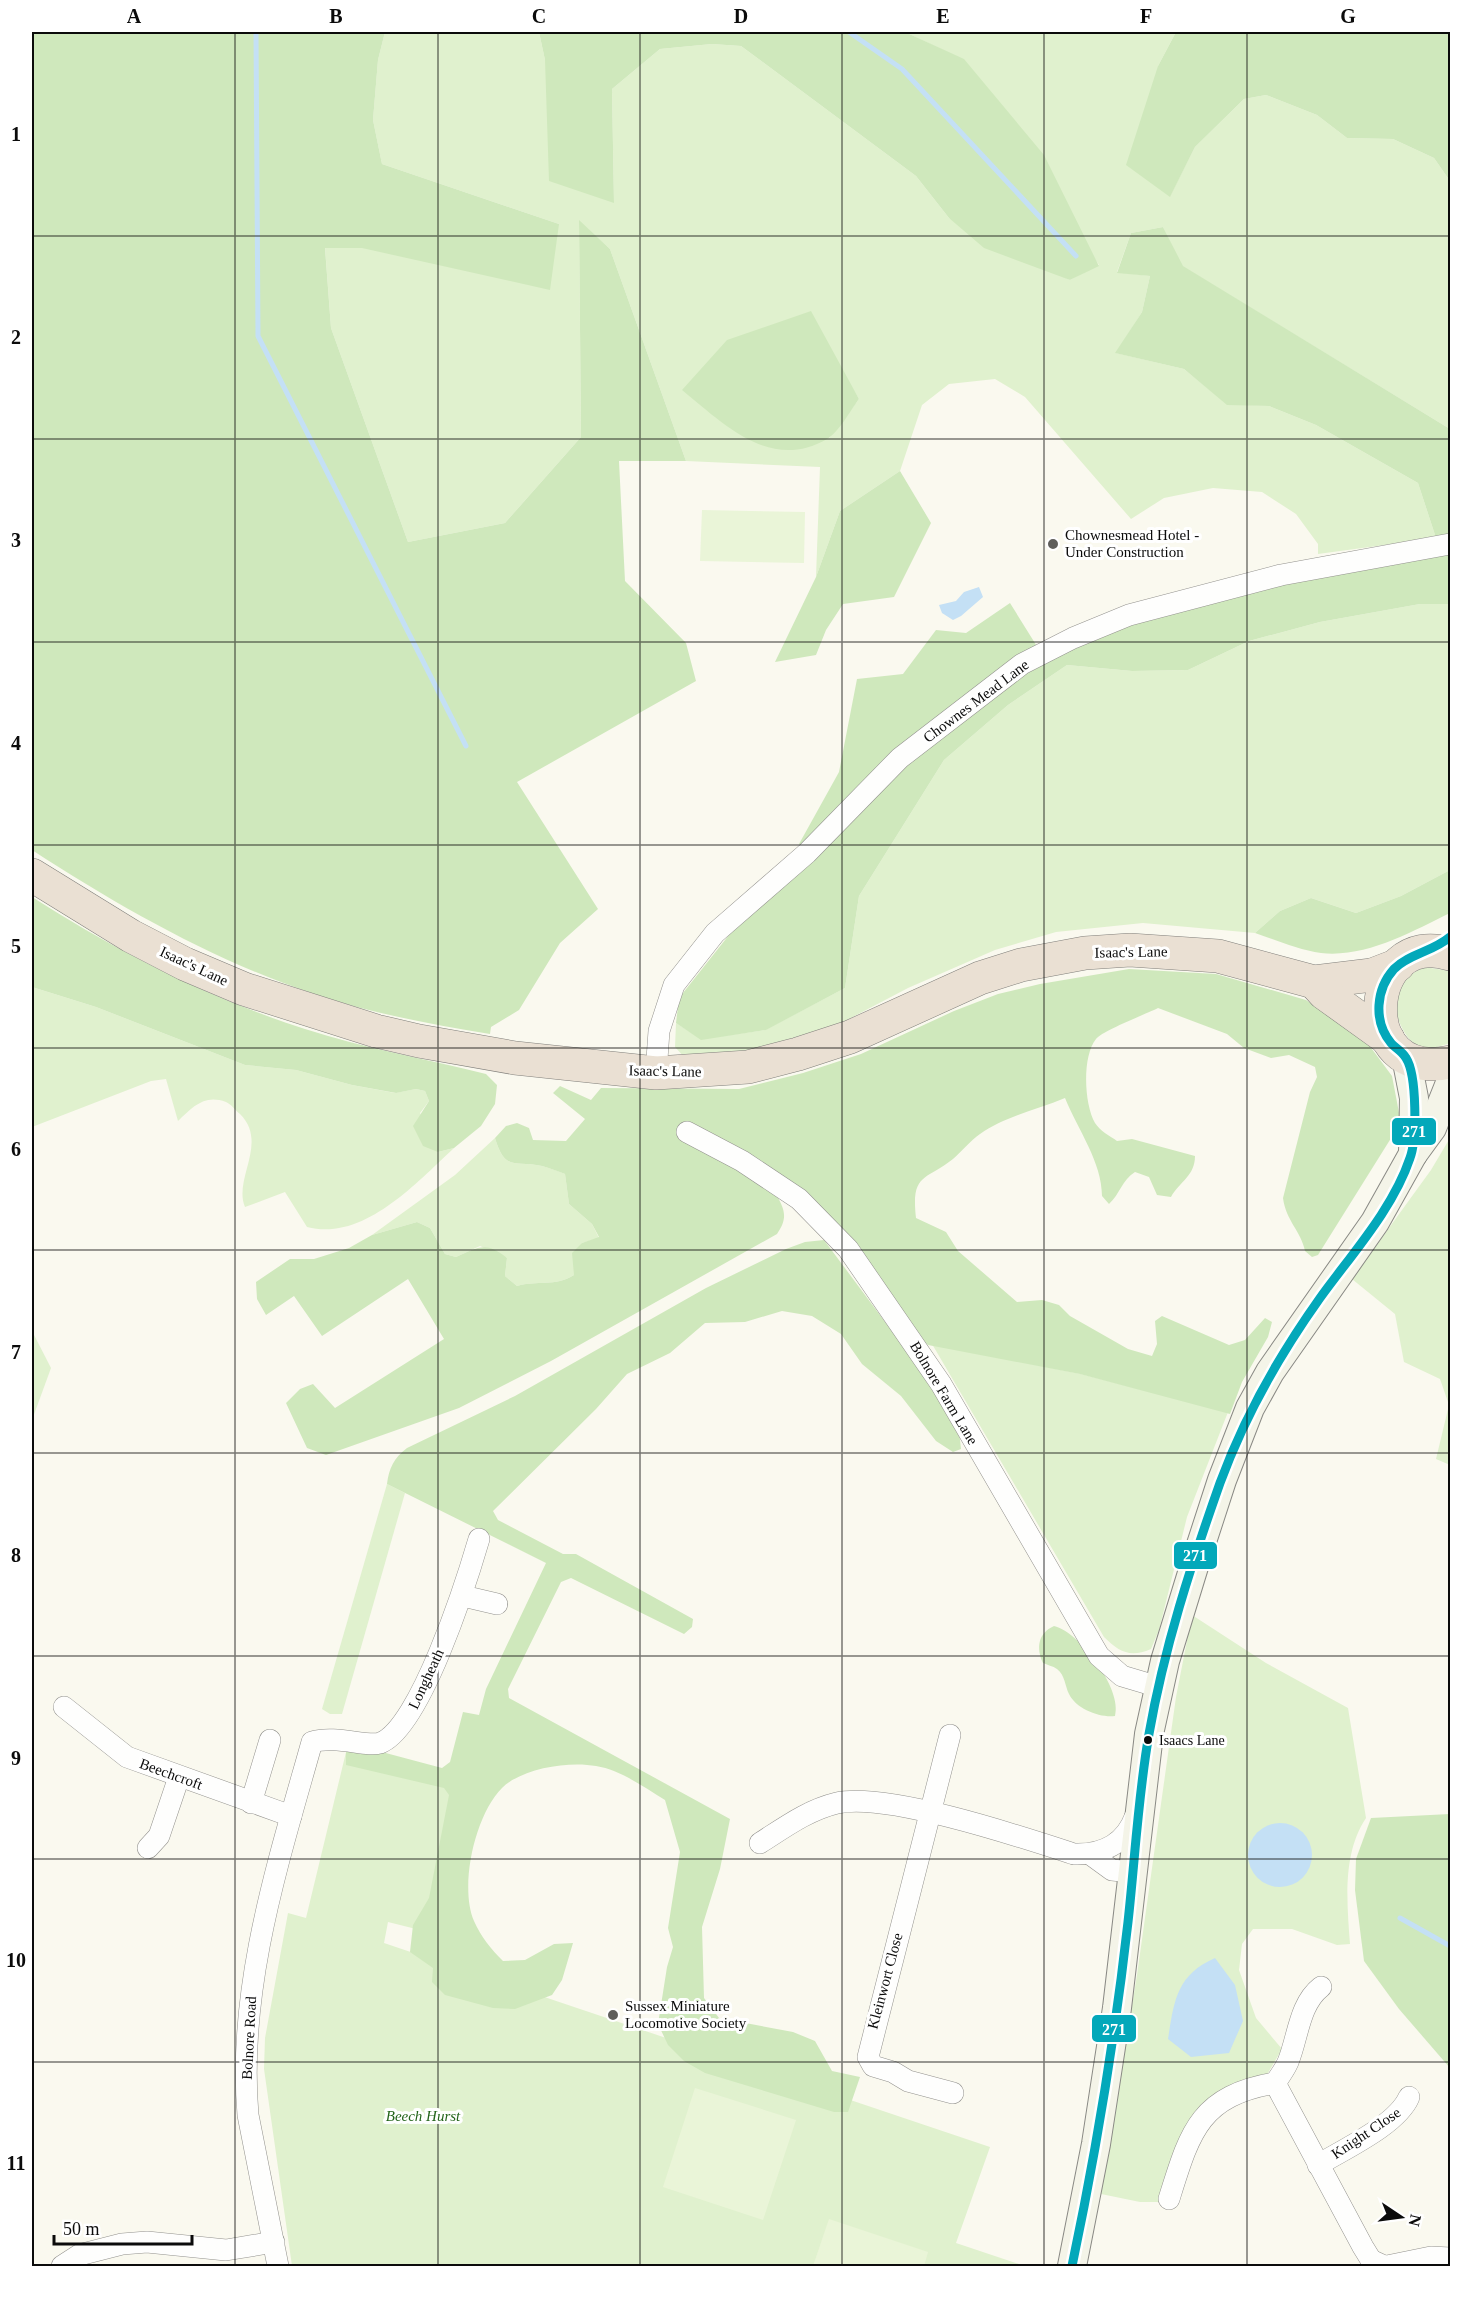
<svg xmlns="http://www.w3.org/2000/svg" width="1482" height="2298" viewBox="0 0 1482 2298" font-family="Georgia,serif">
  <rect width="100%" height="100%" fill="#faf9ef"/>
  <!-- green -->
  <g fill="#e0f1ce" fill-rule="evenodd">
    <path d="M 385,32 L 539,32 L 545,60 L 614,203 L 612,89 L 660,49 L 712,44 L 741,46 L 916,176 L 949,218 L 1070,280 L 1099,265 L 964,60 L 905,32 L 1176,32 L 1158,66 L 1170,196 L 1195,147 L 1244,99 L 1266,95 L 1317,115 L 1347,138 L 1393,139 L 1434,158 L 1450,181 L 1450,429 L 1182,266 L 1163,227 L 1131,233 L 1117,272 L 1150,276 L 1142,312 L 1116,353 L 1184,369 L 1227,404 L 1269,406 L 1316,425 L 1418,483 L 1436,538 L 1318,554 L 1318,544 L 1296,514 L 1262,492 L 1213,488 L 1164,498 L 1131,519 L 1025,397 L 995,379 L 949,384 L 922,405 L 900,471 L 840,511 L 816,577 L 820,467 L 686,461 L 610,249 L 579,221 L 581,437 L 505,523 L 408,542 L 331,328 L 325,247 L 362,248 L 559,224 L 382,164 L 373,120 L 378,60 ZM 839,366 L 859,399 L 829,438 Z"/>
    <path d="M 1420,604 L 1450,604 L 1450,870 L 1401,896 L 1356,913 L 1311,898 L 1280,911 L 1255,933 L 1143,923 L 1056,932 L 995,950 L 908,988 L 828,1030 L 745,1051 L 685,1058 L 675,1047 L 676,1023 L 701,1039 L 765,1030 L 845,988 L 859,896 L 944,760 L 1008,705 L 1067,665 L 1132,671 L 1188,670 L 1249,641 L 1320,622 Z"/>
    <path d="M 1424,967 L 1450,971 L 1450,1043 C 1412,1058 1403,1035 1393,1004 L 1406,977 Z"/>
    <path d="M 32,987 L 96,1007 L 245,1065 L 296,1070 L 352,1085 L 395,1093 L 416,1089 L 425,1091 L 429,1101 L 420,1113 L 438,1152 L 454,1148 C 417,1182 364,1242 307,1227 L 285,1192 L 245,1207 C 233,1179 269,1143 240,1114 C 235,1110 231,1104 226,1102 C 204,1094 193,1107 178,1121 L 166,1079 L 151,1081 L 32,1127 Z"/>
    <path d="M 495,1138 C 505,1172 515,1160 542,1166 C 550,1168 558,1171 565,1174 L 569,1204 L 592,1224 L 599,1238 L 582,1243 L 574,1275 C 555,1287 537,1280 517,1286 L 505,1276 L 507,1258 L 480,1246 L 456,1257 L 445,1254 L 430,1228 L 417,1222 L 372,1235 L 455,1175 Z"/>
    <path d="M 1450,1138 L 1450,1465 L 1436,1459 L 1449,1405 L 1440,1379 L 1404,1362 L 1395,1314 L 1352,1279 L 1431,1170 Z"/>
    <path d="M 32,1331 L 51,1368 L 32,1420 Z"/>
    <path d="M 932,1344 L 1081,1374 L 1228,1412 L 1187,1517 L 1159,1630 L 1151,1649 C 1130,1658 1119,1652 1104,1637 Z"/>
    <path d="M 387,1484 L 405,1493 L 342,1714 L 330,1714 L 322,1709 Z"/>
    <path d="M 1192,1615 L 1266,1663 L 1348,1708 L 1366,1818 C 1342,1854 1347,1903 1350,1944 L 1337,1945 L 1292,1929 L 1253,1929 L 1242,1944 L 1239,1970 L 1256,2018 L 1282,2049 L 1265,2078 L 1238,2084 L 1161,2202 L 1140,2202 L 1101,2194 L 1137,1975 L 1176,1697 Z"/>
    <path d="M 347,1748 L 460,1784 L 437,1910 L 420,1930 L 388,1922 L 384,1943 L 990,2147 L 956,2243 L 1025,2266 L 292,2266 L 264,2069 L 265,2038 L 288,1913 L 306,1918 Z"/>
  </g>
  <!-- forest -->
  <g fill="#cfe8bc">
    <path d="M 32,32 L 385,32 L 378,60 L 373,120 L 382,164 L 559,224 L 550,290 L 362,248 L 325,248 L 331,328 L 408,542 L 505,523 L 581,437 L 579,220 L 610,249 L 686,461 L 619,461 L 625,581 L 686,643 L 696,681 L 517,782 L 598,909 L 560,943 L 519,1010 L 491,1027 L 490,1034 C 430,1024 369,1013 311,993 C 211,959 120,907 32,850 Z"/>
    <path d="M 539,32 L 905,32 L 964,59 L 1044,155 L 1099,266 L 1070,280 L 984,248 L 949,218 L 916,176 L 741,46 L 712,44 L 660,49 L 612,89 L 614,203 L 549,181 L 545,60 Z"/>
    <path d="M 1176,32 L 1450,32 L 1450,181 L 1434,158 L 1393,139 L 1347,138 L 1317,115 L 1266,95 L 1244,99 L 1195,147 L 1170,197 L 1126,165 L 1158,66 Z"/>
    <path d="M 1163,227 L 1183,266 L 1450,429 L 1450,535 L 1436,538 L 1418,483 L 1316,425 L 1269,406 L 1227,405 L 1184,369 L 1115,353 L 1142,312 L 1150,276 L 1117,273 L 1131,233 Z"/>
    <path d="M 811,311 L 859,399 C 850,411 839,432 827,439 C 770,472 724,424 682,390 L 727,340 Z"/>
    <path d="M 900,471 L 931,523 L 894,597 L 843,604 L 826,630 L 816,655 L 775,662 L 816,577 L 840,511 Z"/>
    <path d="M 1450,553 L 1450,604 L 1420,604 L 1320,622 L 1249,641 L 1188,670 L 1132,671 L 1067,665 L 1008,705 L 944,760 L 859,896 L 845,988 L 766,1030 L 701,1040 L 676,1023 L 679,998 L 729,935 L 817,854 L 799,844 L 839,772 L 857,679 L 903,674 L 936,630 L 966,633 L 1010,603 L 1038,648 L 1283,584 Z"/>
    <path d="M 1450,870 L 1450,913 C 1411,932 1366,958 1321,953 C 1299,950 1276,940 1255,933 L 1280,911 L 1311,898 L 1356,913 L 1401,896 Z"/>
    <path d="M 32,897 C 118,952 208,998 305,1029 C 364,1048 426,1059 486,1074 L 497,1085 L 495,1104 L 481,1126 L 454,1148 L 438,1152 L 423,1146 L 413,1126 L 429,1101 L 425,1091 L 416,1089 L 396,1093 L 352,1085 L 296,1070 L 245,1065 L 96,1007 L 32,987 Z"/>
    <path d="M 1129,969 L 1216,974 L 1306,1000 L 1366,1041 L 1392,1076 L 1400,1118 L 1393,1135 L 1318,1255 L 1312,1257 L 1305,1251 C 1301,1231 1286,1221 1283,1198 L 1310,1092 L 1317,1077 L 1315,1067 L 1289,1055 L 1271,1058 L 1244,1048 L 1227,1034 L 1158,1008 C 1146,1014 1102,1031 1096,1039 C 1082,1056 1084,1104 1095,1123 C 1100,1131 1110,1136 1117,1141 L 1132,1139 L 1195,1156 C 1195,1176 1180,1181 1171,1197 L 1157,1195 L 1149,1177 L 1135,1172 C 1122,1180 1120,1194 1109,1204 L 1102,1196 C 1102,1162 1078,1130 1065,1098 C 1037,1110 1005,1116 980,1134 C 970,1141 962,1151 953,1159 C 925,1181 911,1173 916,1218 L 946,1232 L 958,1251 L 1017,1302 L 1042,1300 L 1059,1305 L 1070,1316 L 1128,1349 L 1152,1356 L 1157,1344 L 1155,1321 L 1162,1316 L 1229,1345 L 1245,1340 L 1265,1318 L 1272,1322 L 1268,1337 L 1242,1382 L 1230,1414 L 1080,1374 L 928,1345 L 917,1335 L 854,1244 L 776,1194 C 785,1210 788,1218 777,1234 L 551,1361 L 459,1408 L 326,1455 L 307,1448 L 286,1403 L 300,1389 L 313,1384 L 335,1408 L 444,1339 L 408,1279 L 322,1336 L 294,1296 L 266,1315 L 257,1299 L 256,1282 L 290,1259 L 314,1259 L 349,1248 L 372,1235 L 417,1222 L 430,1228 L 445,1254 L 456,1257 C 478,1247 486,1241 507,1258 L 505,1276 L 517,1286 C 537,1280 555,1287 574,1275 L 572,1253 L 582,1243 L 599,1237 L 592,1224 L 569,1204 L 565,1174 C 557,1171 550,1168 542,1166 C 515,1160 505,1172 495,1138 L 506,1126 L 517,1123 L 529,1128 L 533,1140 L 566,1141 L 585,1119 L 553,1093 L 560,1086 L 591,1100 L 601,1088 L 739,1089 L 803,1073 L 861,1054 L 954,1011 L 998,994 L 1040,984 Z"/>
    <path d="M 824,1240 L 909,1354 L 959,1431 L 961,1449 L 953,1452 L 936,1441 L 901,1396 L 862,1364 L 841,1334 L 812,1316 L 782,1311 L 745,1322 L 705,1323 L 670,1353 L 627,1374 L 596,1409 L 493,1511 L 498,1520 L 563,1554 L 576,1554 L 693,1619 L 692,1627 L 684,1634 L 571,1578 L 561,1582 L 508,1689 L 509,1698 L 730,1819 L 720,1869 L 702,1927 L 704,1998 L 719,2018 L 793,2032 L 815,2041 L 832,2071 L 860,2077 L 848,2112 L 834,2112 L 705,2073 L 684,2061 L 668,2045 L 658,2024 L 667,1967 L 673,1947 L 668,1928 L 680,1852 L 665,1800 C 645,1788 621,1770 596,1766 C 569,1761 522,1768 502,1788 C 475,1815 459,1886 474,1921 C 481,1937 491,1949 503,1961 L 525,1960 L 554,1944 L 573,1943 L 562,1980 L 552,1995 L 515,2009 L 493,2008 L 445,1995 L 432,1982 L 433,1968 L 410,1952 L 413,1925 L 429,1898 L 449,1795 L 444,1788 L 346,1765 L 346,1746 L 352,1744 L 442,1768 L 450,1762 L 463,1712 L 479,1715 L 486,1689 L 546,1563 L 387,1484 C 389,1468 394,1458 407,1448 L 515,1396 L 706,1288 L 786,1249 L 805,1242 Z"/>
    <path d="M 1054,1626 C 1080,1632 1123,1690 1115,1716 C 1100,1718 1076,1709 1069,1694 C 1065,1686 1065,1675 1057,1669 C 1053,1666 1047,1665 1043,1663 C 1036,1648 1038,1633 1054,1626 Z"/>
    <path d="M 1450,1814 L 1450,2068 L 1399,2009 L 1364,1961 L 1355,1890 L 1356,1859 L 1371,1818 Z"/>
  </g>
  <!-- pitch -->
  <g fill="#eaf5d8">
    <path d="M 702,510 L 805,512 L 804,563 L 700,561 Z"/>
    <path d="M 695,2088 L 796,2120 L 763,2220 L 663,2187 Z"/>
    <path d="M 829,2219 L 928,2252 L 924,2266 L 813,2266 Z"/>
  </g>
  <!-- water -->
  <g fill="#c4e0f5">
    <path d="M 979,587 L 983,597 L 961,616 L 953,620 L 942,613 L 939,605 L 956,601 L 964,592 Z"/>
    <circle cx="1280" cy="1855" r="32"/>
    <path d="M 1215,1958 L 1235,1985 L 1243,2021 L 1229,2053 L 1191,2057 L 1168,2039 C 1174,2002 1176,1975 1215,1958 Z"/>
  </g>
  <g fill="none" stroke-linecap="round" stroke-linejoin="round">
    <!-- stream -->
    <g stroke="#c4e0f5" stroke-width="5">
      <path d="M 256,32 L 258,336 L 466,746"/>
      <path d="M 849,32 L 902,69 L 1076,256"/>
      <path d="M 1400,1918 L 1450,1946"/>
    </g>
    <!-- street casing -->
    <g stroke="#93928e" stroke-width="22">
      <g id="street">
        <path d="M 656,1073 L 659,1031 L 674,985 L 715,933 L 807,853 L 900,758 L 1022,664 L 1073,638 L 1129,615 L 1281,575 L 1450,544"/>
        <path d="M 687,1132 L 742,1161 L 799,1199 L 848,1249 L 941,1384 L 1099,1656 L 1122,1676 L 1159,1687"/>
        <path d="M 463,1596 L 497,1604"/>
        <path d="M 64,1707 L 127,1757 L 291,1816"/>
        <path d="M 950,1735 L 868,2057 L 873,2066 L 893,2072 L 908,2081 L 953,2093"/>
        <path d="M 251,1803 L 270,1740"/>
        <path d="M 760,1843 C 785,1827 808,1810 837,1803 C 887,1792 1022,1837 1074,1854 C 1102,1855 1125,1844 1135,1817"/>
        <path d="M 148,1848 L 159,1836 L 179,1777"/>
        <path d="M 1090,1854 L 1112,1870 L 1132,1872"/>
        <path d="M 1275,2083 C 1280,2076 1285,2069 1288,2062 C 1298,2038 1299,2004 1321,1987"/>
        <path d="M 1318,2165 C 1344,2149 1397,2125 1409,2097"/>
        <path d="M 1169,2199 C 1190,2132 1199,2096 1275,2083 L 1363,2247 L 1371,2260 L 1384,2266"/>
        <path d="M 62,2266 L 79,2255 L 122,2244 L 147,2242 L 226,2250 L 274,2242"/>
        <path d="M 278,2266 L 248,2115 C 237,1988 278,1863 312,1742 C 335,1735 367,1747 380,1743 C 420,1729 467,1580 479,1539"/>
        <path d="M 1387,2266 L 1431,2257 L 1450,2258"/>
      </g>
    </g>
    <!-- secondary casing -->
    <g stroke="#898984" stroke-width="30">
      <g id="secondary">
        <path d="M 1406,1057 L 1414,1098 L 1413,1154"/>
        <path d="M 1072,2266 L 1096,2144 L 1117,2008 L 1149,1734 L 1165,1661 L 1196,1560 L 1222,1480 L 1250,1408 L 1270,1372 L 1375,1222 L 1413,1154 L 1432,1128 L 1450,1083"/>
      </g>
    </g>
    <!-- highway casing -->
    <g stroke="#807f7b" stroke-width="34">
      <g id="highway">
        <path d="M 32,875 L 131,936 L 185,964 L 244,989 L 376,1031 L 419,1041 L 515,1058 L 656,1073 L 748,1067 L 798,1054 L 850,1037 L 980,978 L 1021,965 L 1085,953 L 1130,950 L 1218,956 L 1314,982 L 1372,975 L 1398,965"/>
        <path d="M 1450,954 C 1364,926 1351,1084 1450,1062"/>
        <path d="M 1314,982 L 1324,993 L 1388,1039"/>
      </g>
    </g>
    <!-- street -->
    <use href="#street" stroke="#fefefd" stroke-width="21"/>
    <!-- secondary -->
    <use href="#secondary" stroke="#f4f4e8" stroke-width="28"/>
    <!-- highway -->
    <use href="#highway" stroke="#eae0d3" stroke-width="33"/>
    <!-- bus-1 casing -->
    <g stroke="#fff" stroke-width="14">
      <path id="bus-1" d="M 1072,2266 C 1096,2152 1115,2037 1128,1922 C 1135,1859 1138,1796 1149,1734 C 1164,1648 1191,1565 1220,1483 C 1245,1415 1278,1357 1320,1298 C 1351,1255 1393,1209 1410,1158 C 1417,1139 1417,1075 1406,1058 C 1402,1051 1395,1048 1391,1043 C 1373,1021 1376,989 1394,969 C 1409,954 1432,952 1450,937"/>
    </g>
    <!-- bus-1 -->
    <use href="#bus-1" stroke="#03a8ba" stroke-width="9"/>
  </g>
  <!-- grid -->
  <path fill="none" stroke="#0b0b0b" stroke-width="1.5" stroke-opacity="0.55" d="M 235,32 L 235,2266M 438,32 L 438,2266M 640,32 L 640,2266M 842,32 L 842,2266M 1044,32 L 1044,2266M 1247,32 L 1247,2266M 32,236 L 1450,236M 32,439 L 1450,439M 32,642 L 1450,642M 32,845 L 1450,845M 32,1048 L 1450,1048M 32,1250 L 1450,1250M 32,1453 L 1450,1453M 32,1656 L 1450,1656M 32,1859 L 1450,1859M 32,2062 L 1450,2062"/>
  <!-- markers -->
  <g fill="#5f5e5b" stroke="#fff" stroke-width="2">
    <circle cx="1053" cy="544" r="6"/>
    <circle cx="613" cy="2015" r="6"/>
  </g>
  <circle fill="#0b0b0b" stroke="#fff" stroke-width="2" cx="1148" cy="1740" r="5"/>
  <g text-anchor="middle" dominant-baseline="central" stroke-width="6" stroke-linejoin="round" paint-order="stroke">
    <!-- bus labels -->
    <g font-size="14" fill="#0b0b0b" stroke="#fff" text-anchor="start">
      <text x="1159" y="1740">Isaacs Lane</text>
    </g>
    <!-- poi labels -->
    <g font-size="15" fill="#0b0b0b" stroke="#fff" text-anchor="start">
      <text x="1065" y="535">Chownesmead Hotel -<tspan x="1065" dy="17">Under Construction</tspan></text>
      <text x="625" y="2006">Sussex Miniature<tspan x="625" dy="17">Locomotive Society</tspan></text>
    </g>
    <!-- street labels -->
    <g font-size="15" fill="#0b0b0b" stroke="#fff">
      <text transform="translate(976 701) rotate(-37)">Chownes Mead Lane</text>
      <text transform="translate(1131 952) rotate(-1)">Isaac's Lane</text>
      <text transform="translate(194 966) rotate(25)">Isaac's Lane</text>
      <text transform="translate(665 1071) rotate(1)">Isaac's Lane</text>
      <text transform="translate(944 1393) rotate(59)">Bolnore Farm Lane</text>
      <text transform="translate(426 1679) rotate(-65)">Longheath</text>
      <text transform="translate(171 1774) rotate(20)">Beechcroft</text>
      <text transform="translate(885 1981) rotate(-75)">Kleinwort Close</text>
      <text transform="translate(249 2038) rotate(-87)">Bolnore Road</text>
      <text transform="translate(1366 2133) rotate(-34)">Knight Close</text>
    </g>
    <!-- park labels -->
    <g font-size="15" font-style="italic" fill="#23641a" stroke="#fff">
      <text x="423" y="2116">Beech Hurst</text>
    </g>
  </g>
  <g stroke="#fff" stroke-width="2">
    <rect x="1391" y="1117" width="46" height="29" rx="6" fill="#03a8ba"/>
    <rect x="1173" y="1541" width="45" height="29" rx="6" fill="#03a8ba"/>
    <rect x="1091" y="2014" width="46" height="29" rx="6" fill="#03a8ba"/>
  </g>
  <g font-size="16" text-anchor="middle" font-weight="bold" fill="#fff">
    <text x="1414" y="1137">271</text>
    <text x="1195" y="1561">271</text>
    <text x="1114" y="2035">271</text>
  </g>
  <!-- border -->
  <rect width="1482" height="2298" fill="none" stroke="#ffffff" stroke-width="66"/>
  <!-- north arrow -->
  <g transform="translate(1401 2217) rotate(103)" stroke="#ffffff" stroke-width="4.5" paint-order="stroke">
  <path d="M0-4.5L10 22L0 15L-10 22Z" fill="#0b0b0b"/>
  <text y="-9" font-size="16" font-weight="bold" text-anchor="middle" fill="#0b0b0b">N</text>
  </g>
  <!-- scale -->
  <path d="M54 2235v9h138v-9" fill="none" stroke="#0b0b0b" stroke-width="3"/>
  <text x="63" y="2235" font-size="18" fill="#0b0b0b" stroke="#ffffff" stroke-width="4.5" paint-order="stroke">50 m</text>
  <rect x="33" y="33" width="1416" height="2232" fill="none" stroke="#0b0b0b" stroke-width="2"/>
  <g font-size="20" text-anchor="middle" font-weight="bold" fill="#0b0b0b">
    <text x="134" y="23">A</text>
    <text x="336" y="23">B</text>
    <text x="539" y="23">C</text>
    <text x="741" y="23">D</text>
    <text x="943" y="23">E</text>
    <text x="1146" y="23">F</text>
    <text x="1348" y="23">G</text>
    <text x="16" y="141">1</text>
    <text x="16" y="344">2</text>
    <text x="16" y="547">3</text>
    <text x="16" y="750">4</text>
    <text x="16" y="953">5</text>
    <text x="16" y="1156">6</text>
    <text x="16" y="1359">7</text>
    <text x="16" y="1562">8</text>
    <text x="16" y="1765">9</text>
    <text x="16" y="1967">10</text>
    <text x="16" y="2170">11</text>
  </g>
</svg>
